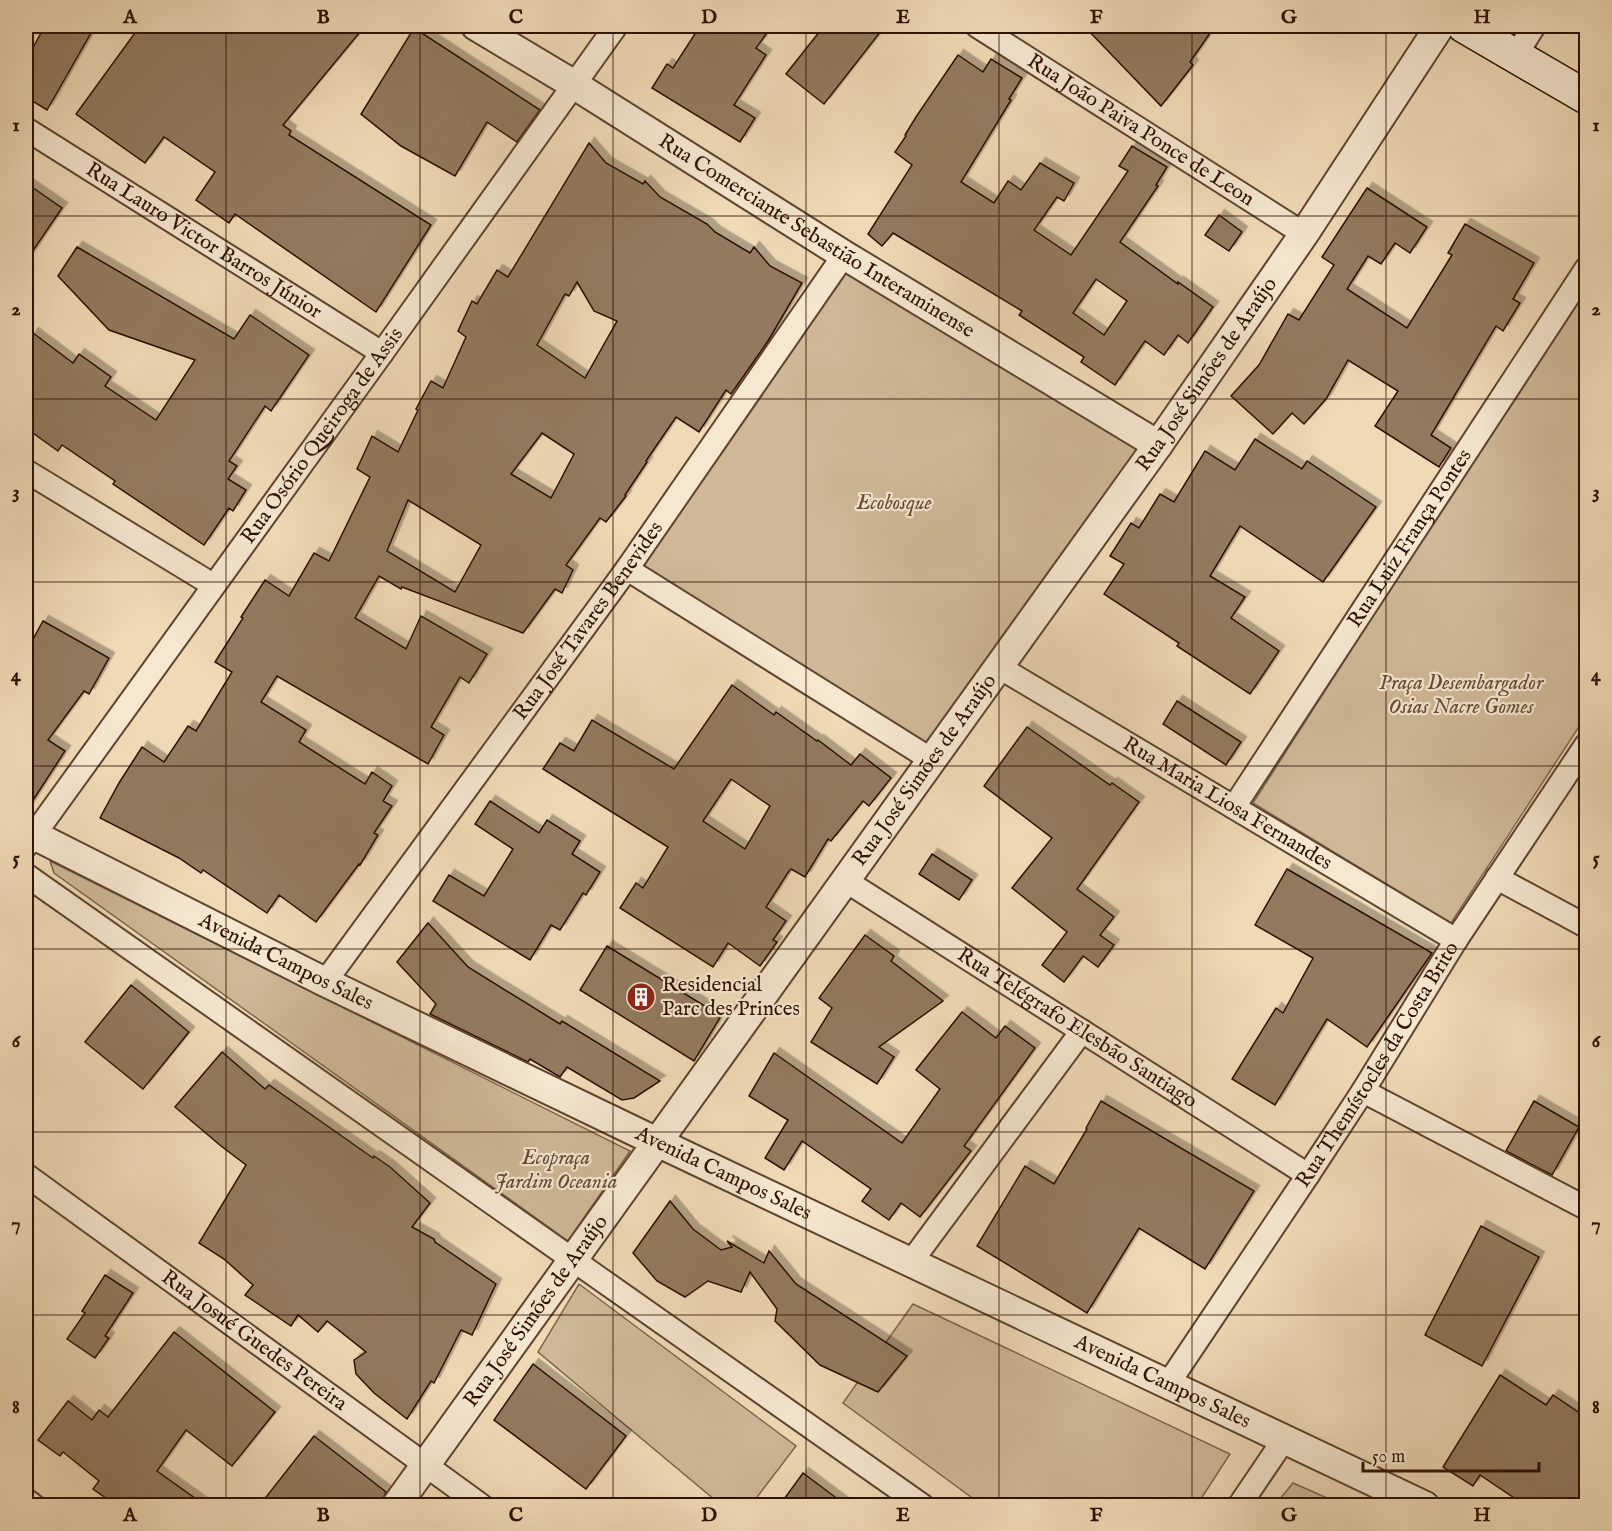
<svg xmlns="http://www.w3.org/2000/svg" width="1612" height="1531" viewBox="0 0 1612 1531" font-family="'IM FELL English',serif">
  <defs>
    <filter id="shadow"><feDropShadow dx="5.5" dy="-5.5" stdDeviation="0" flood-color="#0004"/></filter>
  </defs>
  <rect width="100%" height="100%" fill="#f0dab6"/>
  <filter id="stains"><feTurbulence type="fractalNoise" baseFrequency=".00333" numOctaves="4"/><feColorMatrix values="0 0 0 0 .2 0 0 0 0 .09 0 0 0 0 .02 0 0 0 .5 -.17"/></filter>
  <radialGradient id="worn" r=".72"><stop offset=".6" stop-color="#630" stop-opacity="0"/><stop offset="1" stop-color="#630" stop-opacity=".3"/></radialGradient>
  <!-- green -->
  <g fill="#cfb897" stroke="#7e644c" stroke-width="1.5">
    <path d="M 844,255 L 1158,445 L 932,760 L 627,569 Z"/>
    <path d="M 1586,284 L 1586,716 L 1451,923 L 1253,803 Z"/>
    <path d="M 50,861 L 630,1151 L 568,1241 L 54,873 Z"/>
    <path d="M 579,1284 L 796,1446 L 751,1505 L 721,1505 L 538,1352 Z"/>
    <path d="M 913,1304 L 1230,1454 L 1197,1505 L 982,1505 L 843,1403 Z"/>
    <path d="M 1293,1483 L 1343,1505 L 1275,1505 Z"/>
  </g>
  <!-- building -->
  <g fill="#937a5f" stroke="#2e1101" stroke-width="1.5" fill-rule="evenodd" filter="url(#shadow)">
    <path d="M 45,26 L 95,26 L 47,110 L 26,97 L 26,60 Z"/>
    <path d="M 140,26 L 365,26 L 283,125 L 291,131 L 289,135 L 431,225 L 376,312 L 235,214 L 229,223 L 196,200 L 215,172 L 164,137 L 145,163 L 76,114 Z"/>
    <path d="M 700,26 L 772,26 L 756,48 L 766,55 L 734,105 L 755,118 L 740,142 L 652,88 L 667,64 L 673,68 Z"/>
    <path d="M 824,26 L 885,26 L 824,104 L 786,74 Z"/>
    <path d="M 1084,26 L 1215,26 L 1190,62 L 1193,65 L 1161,106 Z"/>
    <path d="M 414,28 L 540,110 L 517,142 L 487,122 L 455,176 L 401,146 L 361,114 Z"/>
    <path d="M 958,55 L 983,72 L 991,59 L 1022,78 L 1009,99 L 1011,100 L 961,182 L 994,203 L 1008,181 L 1021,190 L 1040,163 L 1074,183 L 1064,201 L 1057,197 L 1034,230 L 1071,255 L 1128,171 L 1119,166 L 1132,146 L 1167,167 L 1156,185 L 1158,186 L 1120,242 L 1178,284 L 1178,282 L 1213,307 L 1188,343 L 1178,335 L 1164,355 L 1145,341 L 1115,385 L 1081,362 L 1084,357 L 1019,315 L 1022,311 L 893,233 L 882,246 L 868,234 L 912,165 L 895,152 L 906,136 L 905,135 L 916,117 ZM 1096,279 L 1127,301 L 1104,335 L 1073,313 Z"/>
    <path d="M 589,143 L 606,163 L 643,184 L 645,181 L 660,197 L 707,224 L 715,232 L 750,253 L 754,247 L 770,266 L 802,283 L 768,341 L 731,394 L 726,390 L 699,432 L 676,417 L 646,461 L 647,462 L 625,495 L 626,496 L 606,522 L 600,518 L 566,565 L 573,570 L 562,593 L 555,589 L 523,633 L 402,587 L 401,589 L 379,576 L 355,618 L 406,649 L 421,616 L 487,654 L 469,683 L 460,677 L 431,727 L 444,735 L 428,764 L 277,676 L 261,702 L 306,730 L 299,742 L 365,784 L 372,772 L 392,786 L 383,801 L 392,806 L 374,833 L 378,835 L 360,865 L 359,864 L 316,922 L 279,895 L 267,913 L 203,870 L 201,873 L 179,858 L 100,818 L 119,783 L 142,747 L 164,762 L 188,726 L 196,731 L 232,672 L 215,662 L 243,618 L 241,617 L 265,580 L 289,596 L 314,553 L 329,561 L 370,477 L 357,469 L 372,436 L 398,452 L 418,410 L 416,409 L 431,381 L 443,388 L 466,337 L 458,331 L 472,301 L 477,304 L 497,270 L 508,277 ZM 577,282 L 594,311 L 617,321 L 585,378 L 537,345 L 565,294 L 569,296 ZM 542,433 L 574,454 L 551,498 L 511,474 ZM 408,500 L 481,545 L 455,592 L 387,551 Z"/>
    <path d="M 26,183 L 62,208 L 26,261 Z"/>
    <path d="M 1367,188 L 1427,227 L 1410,253 L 1395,243 L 1381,264 L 1368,256 L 1347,289 L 1407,328 L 1452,255 L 1448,253 L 1465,224 L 1534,263 L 1513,299 L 1520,303 L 1503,331 L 1496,326 L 1431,435 L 1451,448 L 1439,467 L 1375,426 L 1398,391 L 1348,360 L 1326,399 L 1304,424 L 1292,413 L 1273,434 L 1231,396 L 1259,365 L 1288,314 L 1299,320 L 1334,265 L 1322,257 Z"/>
    <path d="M 1219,215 L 1242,232 L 1229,251 L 1205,235 Z"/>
    <path d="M 77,247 L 234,339 L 250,315 L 309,355 L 271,411 L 265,406 L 229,461 L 237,466 L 228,479 L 246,490 L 233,511 L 229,508 L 204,545 L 113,484 L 115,481 L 62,445 L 58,451 L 26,428 L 26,344 L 33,333 L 73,363 L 79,354 L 111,377 L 105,386 L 156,420 L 195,360 L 109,330 L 58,276 Z"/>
    <path d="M 1255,439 L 1302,469 L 1307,461 L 1376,507 L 1323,582 L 1240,526 L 1210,576 L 1245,597 L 1231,618 L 1279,651 L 1250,694 L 1177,646 L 1179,643 L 1104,594 L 1124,564 L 1110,556 L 1131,523 L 1139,528 L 1160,494 L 1174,502 L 1205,451 L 1235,470 Z"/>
    <path d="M 43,621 L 109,658 L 89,694 L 84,691 L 48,740 L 65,751 L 26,811 L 26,652 Z"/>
    <path d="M 732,685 L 774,715 L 776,712 L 817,741 L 818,740 L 851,765 L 860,754 L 891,778 L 869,806 L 863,801 L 831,841 L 828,839 L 805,877 L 791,869 L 789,871 L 766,907 L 786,921 L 773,940 L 777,942 L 760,966 L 728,943 L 713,967 L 620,908 L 636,883 L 643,888 L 668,847 L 543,769 L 560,743 L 574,751 L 592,720 L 674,769 ZM 731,779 L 770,806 L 745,849 L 703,821 Z"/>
    <path d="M 1177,701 L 1241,742 L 1226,765 L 1163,724 Z"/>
    <path d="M 1027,727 L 1110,785 L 1112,783 L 1139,802 L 1077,889 L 1114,917 L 1100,935 L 1114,945 L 1098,967 L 1083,956 L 1064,982 L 1042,965 L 1067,932 L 1012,888 L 1052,838 L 984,786 Z"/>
    <path d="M 490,801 L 539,833 L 547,820 L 580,841 L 572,854 L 600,872 L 586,895 L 583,893 L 560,930 L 551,925 L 530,960 L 433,901 L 449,875 L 484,896 L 513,849 L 475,824 Z"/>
    <path d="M 932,854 L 972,880 L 959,900 L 919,874 Z"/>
    <path d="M 1287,869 L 1432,953 L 1367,1047 L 1327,1019 L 1275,1105 L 1232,1079 L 1276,1008 L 1283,1013 L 1313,958 L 1255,925 Z"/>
    <path d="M 428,923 L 468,967 L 560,1024 L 562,1021 L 660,1081 L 634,1098 L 622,1100 L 567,1067 L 560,1077 L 530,1059 L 528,1062 L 430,1014 L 436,1004 L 397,962 Z"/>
    <path d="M 865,935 L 894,956 L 891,961 L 943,1001 L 879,1047 L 894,1057 L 877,1084 L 811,1042 L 832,1008 L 819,998 Z"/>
    <path d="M 607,946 L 721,1016 L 694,1061 L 580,990 Z"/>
    <path d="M 131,985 L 189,1032 L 143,1089 L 85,1042 Z"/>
    <path d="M 962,1012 L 996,1038 L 1005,1026 L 1035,1048 L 964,1146 L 971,1151 L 920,1217 L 901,1203 L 889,1220 L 862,1201 L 871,1189 L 802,1141 L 784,1170 L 765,1158 L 788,1120 L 749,1096 L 774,1053 L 902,1143 L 940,1089 L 916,1070 Z"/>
    <path d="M 222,1052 L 265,1089 L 269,1085 L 373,1158 L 374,1156 L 390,1167 L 430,1203 L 412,1227 L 434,1239 L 435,1242 L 496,1284 L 472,1335 L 461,1330 L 434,1383 L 431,1381 L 407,1419 L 374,1393 L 356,1374 L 354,1360 L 366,1352 L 327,1321 L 318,1332 L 298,1315 L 291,1326 L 245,1295 L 253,1285 L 224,1259 L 199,1243 L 246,1165 L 221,1146 L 175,1107 Z"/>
    <path d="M 1101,1101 L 1254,1191 L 1205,1269 L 1139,1228 L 1087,1313 L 977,1246 L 1025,1166 L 1054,1184 L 1087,1129 L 1086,1128 Z"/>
    <path d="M 1534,1101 L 1579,1127 L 1552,1175 L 1506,1151 Z"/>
    <path d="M 670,1201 L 693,1229 L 721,1250 L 732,1247 L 727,1241 L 764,1263 L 769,1251 L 796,1284 L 907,1356 L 878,1392 L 820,1365 L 775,1321 L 777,1309 L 750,1272 L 741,1292 L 708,1281 L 685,1297 L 657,1281 L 633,1253 Z"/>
    <path d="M 1481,1226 L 1539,1257 L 1482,1366 L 1425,1335 Z"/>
    <path d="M 105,1275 L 133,1293 L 105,1336 L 109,1338 L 95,1358 L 67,1339 L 85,1313 L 82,1311 Z"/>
    <path d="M 174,1332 L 275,1412 L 232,1466 L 186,1430 L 157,1471 L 206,1506 L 117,1506 L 93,1489 L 99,1481 L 63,1452 L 60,1456 L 38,1440 L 68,1401 L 92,1420 L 99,1410 L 108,1417 Z"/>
    <path d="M 533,1364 L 626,1436 L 586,1489 L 494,1420 Z"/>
    <path d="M 1500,1375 L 1546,1405 L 1553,1395 L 1587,1418 L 1587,1506 L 1526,1506 L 1480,1475 L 1473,1486 L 1443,1467 Z"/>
    <path d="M 314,1436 L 386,1492 L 380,1506 L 259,1506 Z"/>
    <path d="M 803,1473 L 847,1506 L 779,1506 Z"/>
  </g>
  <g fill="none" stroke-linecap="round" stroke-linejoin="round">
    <!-- minor casing -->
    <g stroke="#5e432e" stroke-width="26">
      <g id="minor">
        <path id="s1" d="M 977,26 L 1304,234"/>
        <path d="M 1516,55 L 1534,26"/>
        <path id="s2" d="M 26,129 L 382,353"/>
        <path d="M 26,471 L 213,585"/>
        <path d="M 627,569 L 932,760"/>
        <path id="s3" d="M 999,667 L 1456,940"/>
        <path id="s4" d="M 1234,807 L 1586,269"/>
        <path id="s5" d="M 26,846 L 382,353 L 616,26"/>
        <path d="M 26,875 L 923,1506"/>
        <path d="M 1497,878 L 1586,926"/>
        <path id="s6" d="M 846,881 L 1308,1175"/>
        <path id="s7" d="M 325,982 L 627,569 L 844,255"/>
        <path d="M 1363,1091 L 1586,1208"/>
        <path id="s8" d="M 26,1175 L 482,1506"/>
        <path d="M 911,1262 L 1082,1031"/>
        <path id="s9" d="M 1168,1384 L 1308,1175 L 1363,1091 L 1456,940 L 1586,745"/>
        <path d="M 26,1500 L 34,1506"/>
        <path d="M 1239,1506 L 1285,1438"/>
      </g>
    </g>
    <!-- tertiary casing -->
    <g stroke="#5e432e" stroke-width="32">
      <g id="tertiary">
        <path id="s10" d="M 476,26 L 573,84 L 844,255 L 1158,445"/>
        <path id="s11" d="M 26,831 L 325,982 L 657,1142 L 1425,1506"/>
        <path id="s12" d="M 396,1506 L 1158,445 L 1304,234 L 1440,26"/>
      </g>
    </g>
    <!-- secondary casing -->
    <g stroke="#2e1101" stroke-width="36">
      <path id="secondary" d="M 1464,26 L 1586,97"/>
    </g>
    <!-- minor -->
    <use href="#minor" stroke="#f5e7d0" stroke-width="22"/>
    <!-- tertiary -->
    <use href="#tertiary" stroke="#f5e7d0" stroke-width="28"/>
    <!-- secondary -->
    <use href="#secondary" stroke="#f5e7d0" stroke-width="33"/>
  </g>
  <!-- grid -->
  <path fill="none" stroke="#2e1101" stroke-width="1.5" stroke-opacity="0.55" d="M 226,26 L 226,1506M 420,26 L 420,1506M 613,26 L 613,1506M 806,26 L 806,1506M 999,26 L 999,1506M 1192,26 L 1192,1506M 1386,26 L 1386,1506M 26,216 L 1586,216M 26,399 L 1586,399M 26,582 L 1586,582M 26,766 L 1586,766M 26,949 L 1586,949M 26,1132 L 1586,1132M 26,1315 L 1586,1315"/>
  <!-- icons -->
  <defs>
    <g id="building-disc" transform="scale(1.5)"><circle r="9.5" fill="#8f2418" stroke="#f5e7d0"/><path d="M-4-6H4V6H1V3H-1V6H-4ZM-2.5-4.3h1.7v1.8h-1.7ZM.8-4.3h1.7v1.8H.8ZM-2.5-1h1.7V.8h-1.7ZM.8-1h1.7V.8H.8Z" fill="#fff"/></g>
  </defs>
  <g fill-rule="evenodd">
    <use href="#building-disc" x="641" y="997"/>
  </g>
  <g text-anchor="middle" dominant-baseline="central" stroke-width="4.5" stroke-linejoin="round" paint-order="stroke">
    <!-- street labels -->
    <g font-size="21" fill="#2e1101" stroke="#f5e7d0">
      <text stroke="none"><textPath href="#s1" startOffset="194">Rua João Paiva Ponce de Leon</textPath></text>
      <text stroke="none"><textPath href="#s10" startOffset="400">Rua Comerciante Sebastião Interaminense</textPath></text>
      <text stroke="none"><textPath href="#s2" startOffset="210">Rua Lauro Victor Barros Júnior</textPath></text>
      <text stroke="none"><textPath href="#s12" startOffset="1392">Rua José Simões de Araújo</textPath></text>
      <text stroke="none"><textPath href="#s5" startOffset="506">Rua Osório Queiroga de Assis</textPath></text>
      <text stroke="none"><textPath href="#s4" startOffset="321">Rua Luiz França Pontes</textPath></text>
      <text stroke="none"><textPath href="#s7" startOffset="447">Rua José Tavares Benevides</textPath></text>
      <text stroke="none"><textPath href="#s12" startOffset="906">Rua José Simões de Araújo</textPath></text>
      <text stroke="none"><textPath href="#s3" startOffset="266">Rua Maria Liosa Fernandes</textPath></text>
      <text stroke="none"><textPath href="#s11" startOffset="291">Avenida Campos Sales</textPath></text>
      <text stroke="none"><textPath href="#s6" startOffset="274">Rua Telégrafo Elesbão Santiago</textPath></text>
      <text stroke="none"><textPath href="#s9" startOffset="382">Rua Themístocles da Costa Brito</textPath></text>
      <text stroke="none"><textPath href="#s11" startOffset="777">Avenida Campos Sales</textPath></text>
      <text stroke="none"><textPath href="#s12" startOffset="240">Rua José Simões de Araújo</textPath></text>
      <text stroke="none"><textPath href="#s8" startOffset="282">Rua Josué Guedes Pereira</textPath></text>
      <text stroke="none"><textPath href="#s11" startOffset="1263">Avenida Campos Sales</textPath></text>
    </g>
    <!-- park labels -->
    <g font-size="21" font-style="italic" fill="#664b36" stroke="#f5e7d0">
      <text x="894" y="503">Ecobosque</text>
      <text x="1461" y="683">Praça Desembargador<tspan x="1461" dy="24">Osias Nacre Gomes</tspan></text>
      <text x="556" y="1158">Ecopraça<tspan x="556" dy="24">Jardim Oceania</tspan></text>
    </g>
    <!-- poi labels -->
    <g font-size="21" fill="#2e1101" stroke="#f5e7d0" text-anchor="start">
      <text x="662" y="985">Residencial<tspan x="662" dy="24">Parc des Princes</tspan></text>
    </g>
  </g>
  <!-- margin -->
  <rect width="1612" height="1531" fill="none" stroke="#f0dab6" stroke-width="66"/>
  <!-- scale -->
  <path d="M1363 1462v9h176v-9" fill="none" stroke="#2e1101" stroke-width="3"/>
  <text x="1372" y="1462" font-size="18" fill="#2e1101" stroke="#f5e7d0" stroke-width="4.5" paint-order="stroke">50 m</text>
  <rect x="33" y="33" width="1546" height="1465" fill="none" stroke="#2e1101" stroke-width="2"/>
  <g font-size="20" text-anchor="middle" font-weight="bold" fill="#2e1101">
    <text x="130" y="23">A</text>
    <text x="323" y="23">B</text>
    <text x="516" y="23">C</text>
    <text x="709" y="23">D</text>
    <text x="903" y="23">E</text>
    <text x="1096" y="23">F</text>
    <text x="1289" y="23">G</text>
    <text x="1482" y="23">H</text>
    <text x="16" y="131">1</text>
    <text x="1596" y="131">1</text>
    <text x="16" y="315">2</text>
    <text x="1596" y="315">2</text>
    <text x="16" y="498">3</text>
    <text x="1596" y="498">3</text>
    <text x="16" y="681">4</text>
    <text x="1596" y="681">4</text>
    <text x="16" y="864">5</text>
    <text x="1596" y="864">5</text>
    <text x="16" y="1047">6</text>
    <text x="1596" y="1047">6</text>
    <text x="16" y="1230">7</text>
    <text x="1596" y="1230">7</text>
    <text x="16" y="1413">8</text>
    <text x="1596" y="1413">8</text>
    <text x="130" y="1521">A</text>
    <text x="323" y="1521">B</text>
    <text x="516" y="1521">C</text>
    <text x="709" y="1521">D</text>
    <text x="903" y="1521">E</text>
    <text x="1096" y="1521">F</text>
    <text x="1289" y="1521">G</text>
    <text x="1482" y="1521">H</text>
  </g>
  <rect width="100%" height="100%" filter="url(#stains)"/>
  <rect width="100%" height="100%" fill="url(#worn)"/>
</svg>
